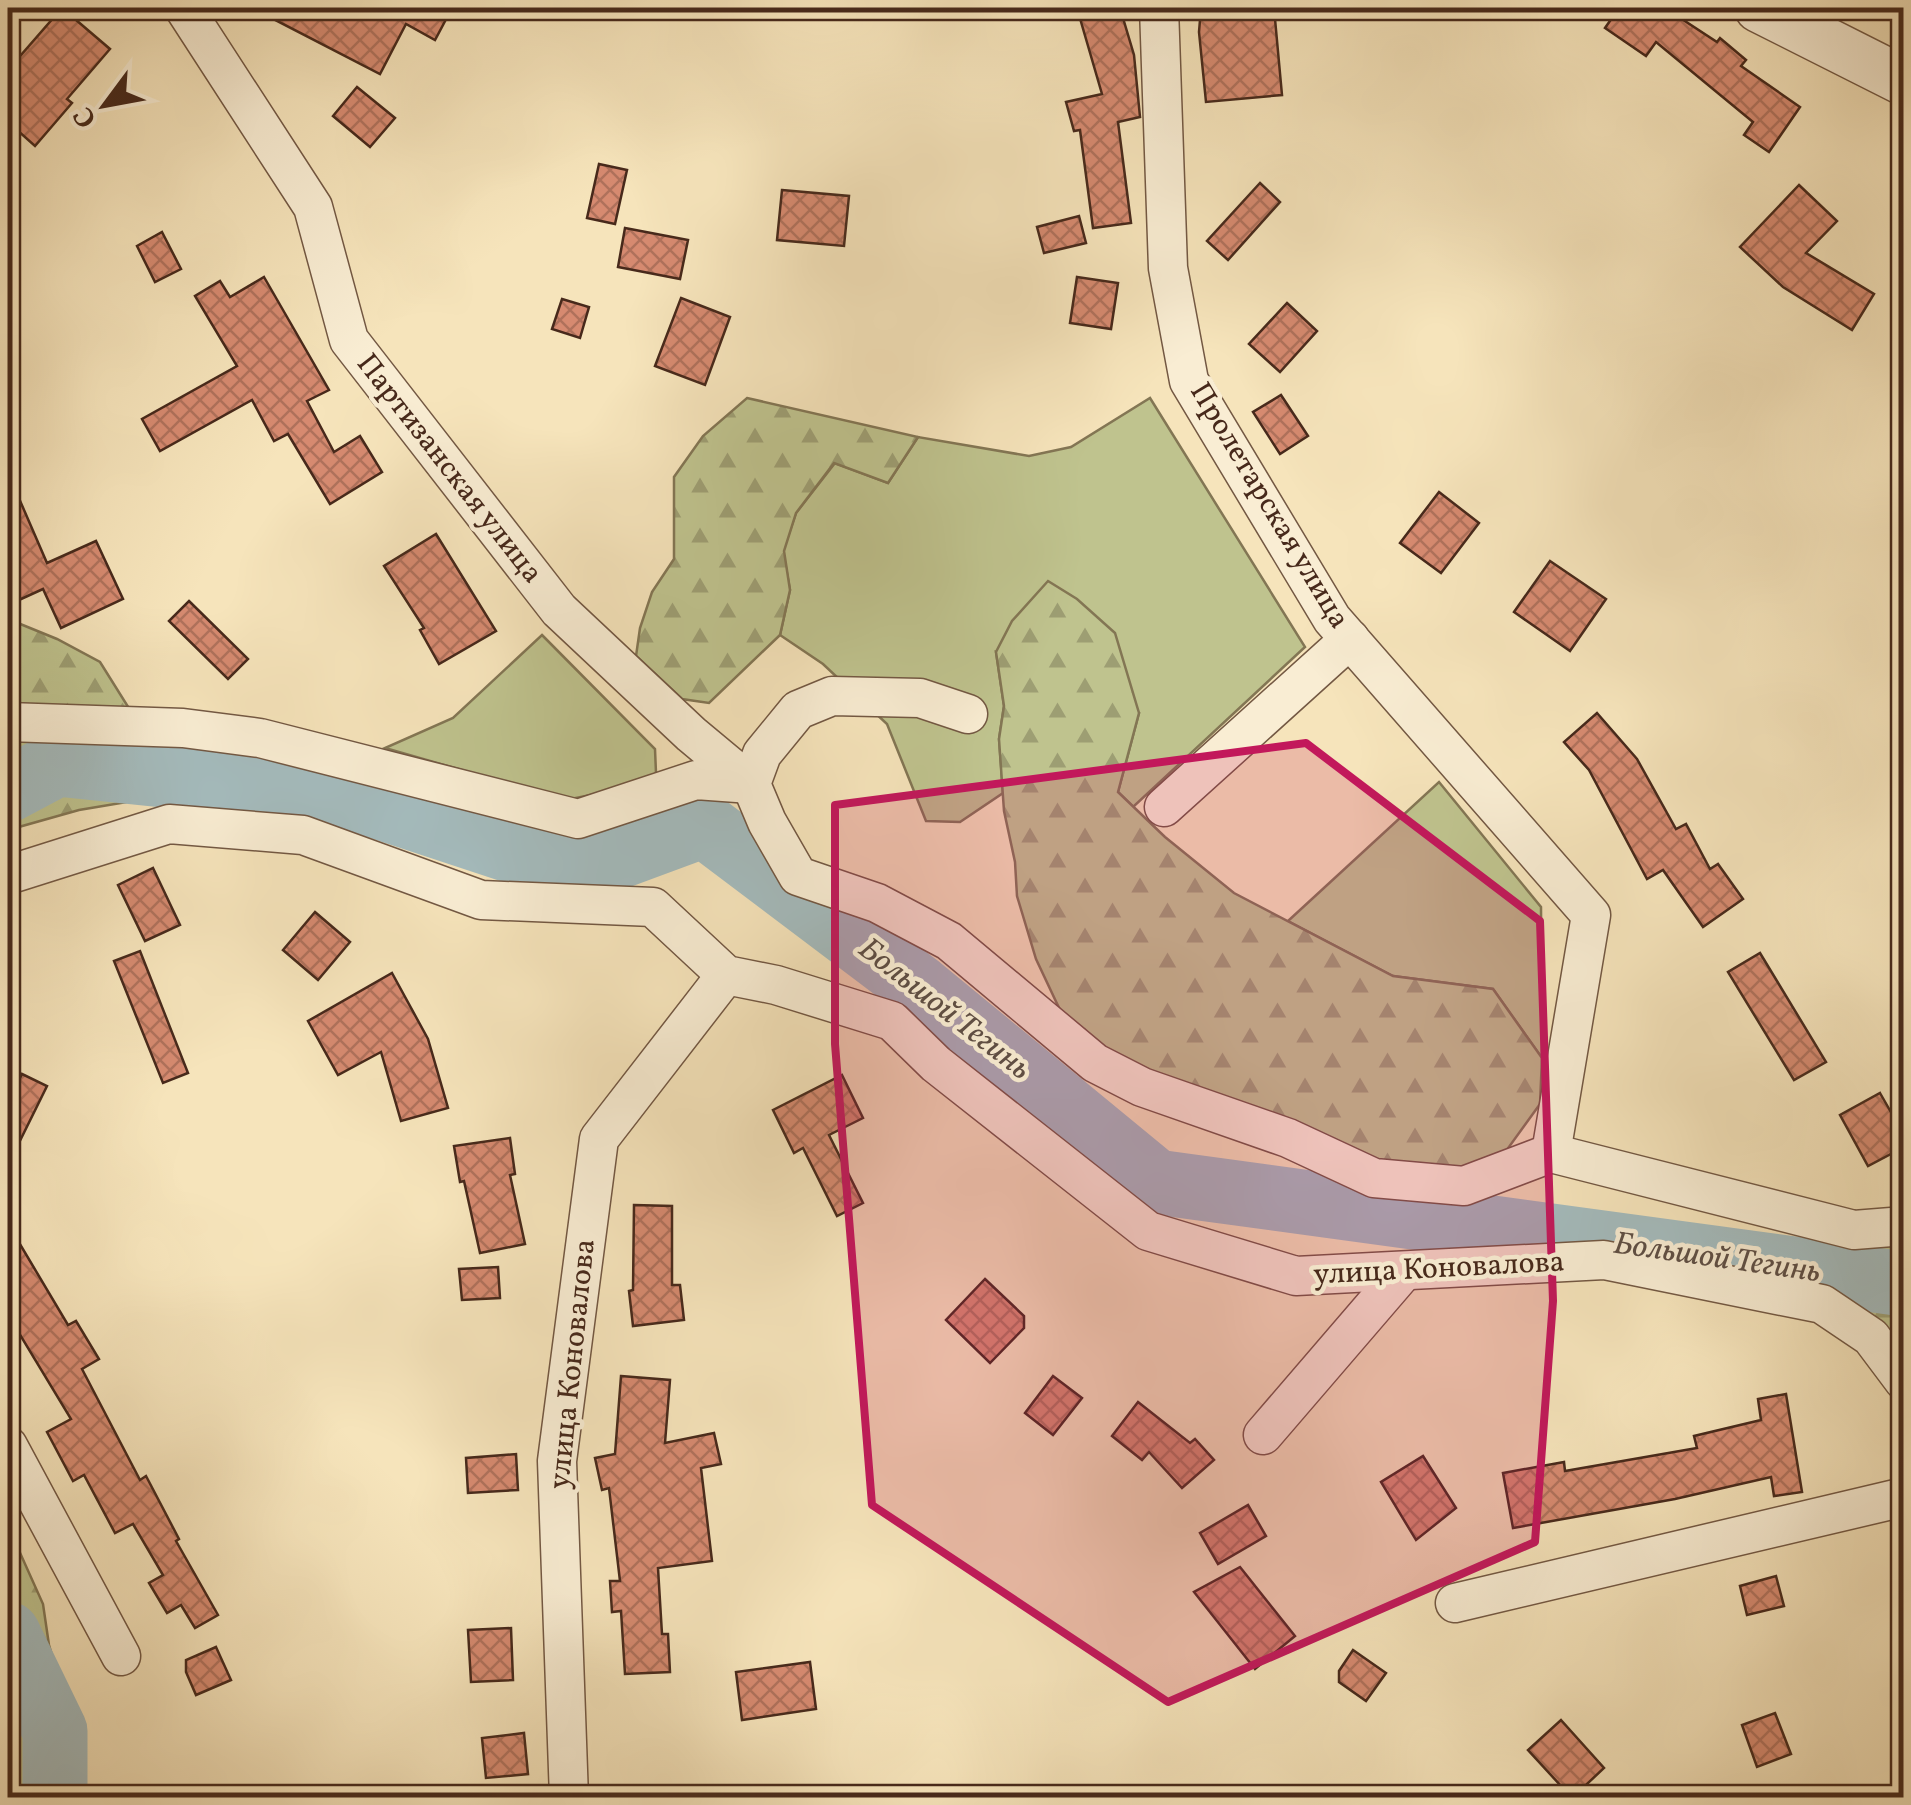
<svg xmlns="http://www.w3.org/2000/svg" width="1911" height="1805" viewBox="0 0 1911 1805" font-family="Vollkorn,serif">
  <defs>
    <pattern id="forest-firs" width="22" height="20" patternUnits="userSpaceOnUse" patternTransform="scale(2.5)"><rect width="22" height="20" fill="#bfc38e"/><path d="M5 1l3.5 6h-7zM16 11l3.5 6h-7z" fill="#9d9e73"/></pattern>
    <pattern id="building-cross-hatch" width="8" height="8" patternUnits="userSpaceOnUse" patternTransform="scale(2.5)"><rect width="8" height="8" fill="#d68a70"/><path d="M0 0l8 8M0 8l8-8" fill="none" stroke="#af715b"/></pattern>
  </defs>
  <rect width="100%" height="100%" fill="#f6e4bb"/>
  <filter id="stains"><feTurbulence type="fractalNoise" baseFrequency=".002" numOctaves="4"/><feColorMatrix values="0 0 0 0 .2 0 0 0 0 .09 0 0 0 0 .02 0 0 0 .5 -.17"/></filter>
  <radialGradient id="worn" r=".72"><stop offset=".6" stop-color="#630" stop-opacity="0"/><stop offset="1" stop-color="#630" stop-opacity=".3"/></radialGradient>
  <!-- green -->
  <g fill="#bfc38e" stroke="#837654" stroke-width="2.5">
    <path d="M 1150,398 L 1305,647 L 1133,807 L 1118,792 L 1139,713 L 996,652 L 1004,706 L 999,739 L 1003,793 L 960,822 L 926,821 L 887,724 L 823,664 L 780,635 L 790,590 L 783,551 L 796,513 L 835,463 L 888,483 L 918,437 L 1029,456 L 1071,447 Z"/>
    <path d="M 542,635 L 655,749 L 656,773 L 640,785 L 566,800 L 385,748 L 453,718 Z"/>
    <path d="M 1439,782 L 1541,907 L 1542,1058 L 1493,989 L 1393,976 L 1288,921 Z"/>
  </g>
  <!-- forest -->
  <g fill="url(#forest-firs)" stroke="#837654" stroke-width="2.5">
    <path d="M 747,398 L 918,437 L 888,483 L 834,463 L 796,513 L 784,551 L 790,590 L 780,635 L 709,703 L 682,699 L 636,656 L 640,628 L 652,592 L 674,559 L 674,477 L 703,436 Z"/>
    <path d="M 1048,581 L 1077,599 L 1115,633 L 1139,713 L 1118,792 L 1165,837 L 1234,893 L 1393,976 L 1493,989 L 1542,1058 L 1540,1104 L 1501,1158 L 1419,1179 L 1101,1057 L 1060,1010 L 1036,959 L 1017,896 L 1015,862 L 1004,811 L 999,739 L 1004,706 L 996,652 L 1012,621 Z"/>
    <path d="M 8,619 L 57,639 L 100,662 L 157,753 L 157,797 L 79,810 L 8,830 Z"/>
    <path d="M 1903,1226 L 1903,1381 L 1822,1304 L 1854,1230 Z"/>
    <path d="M 8,1526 L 43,1604 L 49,1645 L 84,1763 L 76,1797 L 8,1797 Z"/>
  </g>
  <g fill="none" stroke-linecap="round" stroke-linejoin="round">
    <!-- river -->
    <g stroke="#a4bbbd" stroke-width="65">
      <path d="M 8,790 L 57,764 L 337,793 L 577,872 L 704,825 L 920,988 L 1156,1182 L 1904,1284"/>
      <path d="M 8,1634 L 55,1731 L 55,1798"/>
    </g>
  </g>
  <!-- building -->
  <g fill="url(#building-cross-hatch)" stroke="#47291b" stroke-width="2.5">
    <path d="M 62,8 L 110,49 L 67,99 L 72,103 L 35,146 L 8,122 L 8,70 Z"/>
    <path d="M 252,8 L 452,8 L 435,40 L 406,24 L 380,74 Z"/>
    <path d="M 1077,8 L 1120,8 L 1134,55 L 1140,117 L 1118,122 L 1131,223 L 1093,228 L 1080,130 L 1074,131 L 1066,102 L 1102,94 Z"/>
    <path d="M 1201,8 L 1274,8 L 1282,95 L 1206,102 L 1199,32 Z"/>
    <path d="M 1619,8 L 1665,8 L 1717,42 L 1720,38 L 1746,60 L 1741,66 L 1800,107 L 1769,152 L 1744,135 L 1753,122 L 1656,42 L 1646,56 L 1605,28 Z"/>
    <path d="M 357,87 L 395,118 L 370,147 L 333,116 Z"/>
    <path d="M 599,164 L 627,170 L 615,224 L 587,218 Z"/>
    <path d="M 1260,183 L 1280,202 L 1228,260 L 1207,241 Z"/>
    <path d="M 1799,185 L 1837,221 L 1806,253 L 1874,294 L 1852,330 L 1783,287 L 1740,247 Z"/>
    <path d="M 782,190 L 849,196 L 844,246 L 777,240 Z"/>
    <path d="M 1079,216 L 1086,243 L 1044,253 L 1037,227 Z"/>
    <path d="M 625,228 L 688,240 L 680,279 L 618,267 Z"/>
    <path d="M 162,232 L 181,269 L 155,282 L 137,246 Z"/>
    <path d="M 264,277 L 329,390 L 307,401 L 334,452 L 360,436 L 382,472 L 330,504 L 288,434 L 274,441 L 252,400 L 160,451 L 142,419 L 237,366 L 195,296 L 220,281 L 230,297 Z"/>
    <path d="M 1077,277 L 1118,283 L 1111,329 L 1070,323 Z"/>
    <path d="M 681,298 L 730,317 L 705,385 L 655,366 Z"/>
    <path d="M 562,299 L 589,307 L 580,338 L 552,329 Z"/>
    <path d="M 1287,303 L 1317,331 L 1280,372 L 1249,344 Z"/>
    <path d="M 1281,395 L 1308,436 L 1280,454 L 1253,412 Z"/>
    <path d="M 8,473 L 47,563 L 96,541 L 123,599 L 61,628 L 43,589 L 8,605 Z"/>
    <path d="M 1439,492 L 1479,523 L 1441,573 L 1400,543 Z"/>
    <path d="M 436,534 L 496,631 L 439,664 L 420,630 L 424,628 L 384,566 Z"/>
    <path d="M 1550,561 L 1606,599 L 1570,651 L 1514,612 Z"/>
    <path d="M 189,601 L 248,659 L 228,679 L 169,621 Z"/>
    <path d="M 1597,713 L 1637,759 L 1676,829 L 1686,824 L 1710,869 L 1718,864 L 1743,899 L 1703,927 L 1663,870 L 1647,879 L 1589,770 L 1564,742 Z"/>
    <path d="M 153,868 L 180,925 L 145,941 L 118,885 Z"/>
    <path d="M 315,912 L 350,942 L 318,980 L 283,950 Z"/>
    <path d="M 140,951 L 188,1073 L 163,1083 L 114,961 Z"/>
    <path d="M 1760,953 L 1826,1062 L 1794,1080 L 1728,972 Z"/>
    <path d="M 392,973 L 428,1039 L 448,1108 L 401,1121 L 381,1052 L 338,1075 L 308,1021 Z"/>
    <path d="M 22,1074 L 47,1086 L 8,1165 L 8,1102 Z"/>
    <path d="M 842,1075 L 863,1118 L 829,1135 L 863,1203 L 837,1216 L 803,1148 L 794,1153 L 773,1110 Z"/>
    <path d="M 1880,1093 L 1904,1135 L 1904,1147 L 1868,1166 L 1840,1115 Z"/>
    <path d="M 510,1138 L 515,1174 L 510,1175 L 525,1244 L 480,1253 L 464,1181 L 460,1182 L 454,1146 Z"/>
    <path d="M 634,1205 L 672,1206 L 672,1285 L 680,1285 L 684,1320 L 633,1326 L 629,1291 L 633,1290 Z"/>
    <path d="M 8,1224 L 68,1325 L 76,1321 L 99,1359 L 82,1369 L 140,1480 L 146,1476 L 179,1539 L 176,1541 L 218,1615 L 195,1628 L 181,1605 L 167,1613 L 149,1583 L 163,1575 L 133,1524 L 115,1533 L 84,1475 L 73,1481 L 47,1432 L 71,1419 L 8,1315 Z"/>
    <path d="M 498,1267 L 500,1298 L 462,1300 L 459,1269 Z"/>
    <path d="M 985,1279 L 1024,1316 L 1024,1328 L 990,1363 L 946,1320 Z"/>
    <path d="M 621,1376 L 670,1380 L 665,1443 L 714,1433 L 721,1464 L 701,1468 L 712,1561 L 658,1568 L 662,1634 L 668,1634 L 670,1672 L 625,1674 L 621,1611 L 612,1612 L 610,1581 L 620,1581 L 609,1488 L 602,1490 L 595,1458 L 615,1454 Z"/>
    <path d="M 1053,1376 L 1082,1398 L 1053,1435 L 1025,1413 Z"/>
    <path d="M 1786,1394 L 1802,1492 L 1774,1496 L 1771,1477 L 1675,1499 L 1513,1528 L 1503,1473 L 1564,1462 L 1565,1471 L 1697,1448 L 1694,1436 L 1761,1420 L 1758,1399 Z"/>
    <path d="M 1138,1402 L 1190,1443 L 1195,1439 L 1214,1460 L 1182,1488 L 1149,1452 L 1142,1460 L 1112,1436 Z"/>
    <path d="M 516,1454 L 518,1490 L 468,1493 L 466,1458 Z"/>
    <path d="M 1423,1456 L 1456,1508 L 1416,1540 L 1381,1482 Z"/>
    <path d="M 1248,1505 L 1266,1536 L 1218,1564 L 1200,1533 Z"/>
    <path d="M 1240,1567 L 1295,1636 L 1255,1669 L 1194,1592 Z"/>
    <path d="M 1776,1576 L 1784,1606 L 1747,1615 L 1740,1586 Z"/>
    <path d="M 511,1628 L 513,1680 L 471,1682 L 468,1630 Z"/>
    <path d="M 216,1647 L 231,1680 L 196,1695 L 186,1672 L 186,1660 Z"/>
    <path d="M 1353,1650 L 1386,1673 L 1366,1701 L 1339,1682 L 1339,1671 Z"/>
    <path d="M 810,1662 L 816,1709 L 742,1720 L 736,1672 Z"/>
    <path d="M 1775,1713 L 1791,1754 L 1757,1767 L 1742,1725 Z"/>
    <path d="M 1561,1720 L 1604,1768 L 1572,1798 L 1528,1750 Z"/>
    <path d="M 524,1733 L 528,1774 L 486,1778 L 482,1738 Z"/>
  </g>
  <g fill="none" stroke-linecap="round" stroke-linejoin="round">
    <!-- minor casing -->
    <g stroke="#735843" stroke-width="41">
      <g id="minor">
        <path d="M 968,714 L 920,698 L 832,696 L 798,710 L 762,754 L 751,784 L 767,822 L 798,876 L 877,903 L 949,941 L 1095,1063 L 1142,1087 L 1288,1138 L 1374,1178 L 1464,1186 L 1551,1153 L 1591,915 L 1332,619 L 1189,381 L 1168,268 L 1159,8"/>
        <path d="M 8,722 L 183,728 L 260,738 L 578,819 L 696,780 L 751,784 L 691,734 L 559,610 L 349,340 L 313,207 L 184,8"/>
        <path d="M 1164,807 L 1350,639"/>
        <path d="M 8,875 L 169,824 L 303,835 L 481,900 L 653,907 L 726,975 L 776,985 L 892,1021 L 936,1064 L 1148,1231 L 1296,1276 L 1604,1260 L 1822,1304 L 1871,1337 L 1904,1381"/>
        <path d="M 1551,1153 L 1854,1230 L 1904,1226"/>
        <path d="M 1263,1435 L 1404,1271"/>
        <path d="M 8,1446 L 121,1656"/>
        <path d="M 1455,1603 L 1904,1497"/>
        <path d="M 569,1798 L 557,1461 L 599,1139 L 726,975"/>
      </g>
    </g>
    <!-- tertiary casing -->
    <g stroke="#735843" stroke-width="51">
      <path id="tertiary" d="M 1759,8 L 1904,81"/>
    </g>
    <!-- minor -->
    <use href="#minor" stroke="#f9edd3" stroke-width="38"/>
    <!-- tertiary -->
    <use href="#tertiary" stroke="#f9edd3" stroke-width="48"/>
  </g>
  <!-- marked area -->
  <path fill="#c2185b" fill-opacity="0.2" stroke="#c2185b" stroke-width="8" stroke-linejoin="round" d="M 1306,743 L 1540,921 L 1553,1301 L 1535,1542 L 1168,1702 L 872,1505 L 835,1044 L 835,805 Z"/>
  <g text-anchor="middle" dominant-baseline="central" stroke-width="9" stroke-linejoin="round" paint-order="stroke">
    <!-- street labels -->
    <g font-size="30" fill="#47291b" stroke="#f9edd3">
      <text transform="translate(449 469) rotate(52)">Партизанская улица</text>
      <text transform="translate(1269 506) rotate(59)">Пролетарская улица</text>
      <text transform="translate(1439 1269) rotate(-3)">улица Коновалова</text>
      <text transform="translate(573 1364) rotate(-84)">улица Коновалова</text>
    </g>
    <!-- water labels -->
    <g font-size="32" font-style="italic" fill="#5e4e44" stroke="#f9edd3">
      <text transform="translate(944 1010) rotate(38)">Большой Тегинь</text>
      <text transform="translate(1717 1259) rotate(8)">Большой Тегинь</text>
    </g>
  </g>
  <!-- margin -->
  <rect width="1911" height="1805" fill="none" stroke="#f6e4bb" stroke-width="40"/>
  <rect x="10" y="10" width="1891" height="1785" fill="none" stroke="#47291b" stroke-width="5"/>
  <rect x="20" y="20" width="1871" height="1765" fill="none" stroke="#47291b" stroke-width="2.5"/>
  <!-- north arrow -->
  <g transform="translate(105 105) rotate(238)" stroke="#f9edd3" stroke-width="8" paint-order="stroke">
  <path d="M0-8L18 38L0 25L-18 38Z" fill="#47291b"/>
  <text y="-15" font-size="28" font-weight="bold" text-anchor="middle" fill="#47291b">С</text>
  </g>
  <rect width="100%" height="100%" filter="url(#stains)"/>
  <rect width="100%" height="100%" fill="url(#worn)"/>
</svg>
